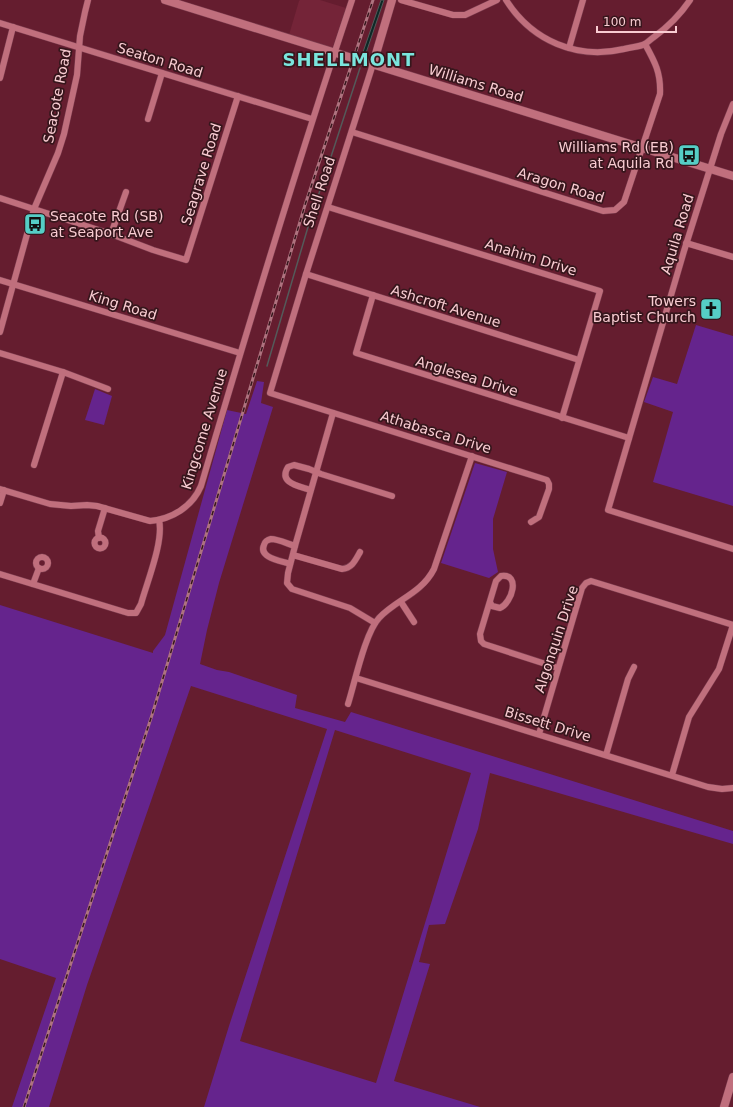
<svg xmlns="http://www.w3.org/2000/svg" width="733" height="1107" viewBox="0 0 733 1107" font-family="'DejaVu Sans',sans-serif">
  <rect width="100%" height="100%" fill="#651d2f"/>
  <!-- built -->
  <path fill="#742438" d="M 300,0 L 320,0 L 346,8 L 332,49 L 289,35 L 299,1 Z"/>
  <!-- green -->
  <g fill="#65248d" fill-rule="evenodd">
    <path d="M 696,325 L 733,336 L 733,506 L 653,482 L 673,412 L 644,402 L 653,377 L 677,384 Z"/>
    <path d="M 257,381 L 264,382 L 261,403 L 273,407 L 219,583 L 207,630 L 200,664 L 217,670 L 229,672 L 297,695 L 295,708 L 345,722 L 351,712 L 733,831 L 733,844 L 490,773 L 478,829 L 445,924 L 429,925 L 419,962 L 430,964 L 394,1081 L 480,1107 L 204,1107 L 229,1026 L 327,729 L 191,686 L 87,985 L 49,1107 L 12,1107 L 56,978 L 0,959 L 0,605 L 153,653 L 153,651 L 165,635 L 227,410 L 246,414 ZM 335,730 L 471,773 L 376,1083 L 240,1041 Z"/>
    <path d="M 95,389 L 112,396 L 104,425 L 85,420 Z"/>
    <path d="M 475,463 L 507,472 L 493,519 L 493,549 L 498,572 L 489,578 L 441,563 Z"/>
  </g>
  <!-- water -->
  <path fill="#0d2927" stroke="#545a5a" d="M 381,0 L 384,0 L 366,53 L 363,52 Z"/>
  <g fill="none" stroke-linecap="round" stroke-linejoin="round">
    <!-- stream -->
    <path stroke="#545a5a" stroke-width="1.5" d="M 267,366 L 308,227 L 360,68"/>
    <!-- street casing -->
    <g stroke="#7c3d4f" stroke-width="7">
      <g id="street">
        <path d="M 401,0 L 453,15 L 465,15 L 497,0"/>
        <path d="M 506,0 C 532,41 577,60 624,49 C 631,47 639,47 645,44 C 648,42 651,39 654,37 C 669,26 680,15 690,0"/>
        <path d="M 0,23 L 312,119"/>
        <path d="M 569,48 L 583,0"/>
        <path d="M 373,64 L 306,274 L 270,393 L 547,480 L 549,484 L 549,489 L 539,517 L 531,522"/>
        <path d="M 0,78 L 13,27"/>
        <path d="M 733,104 L 721,134 L 684,251 L 608,510 L 733,549"/>
        <path d="M 148,119 L 162,73"/>
        <path d="M 352,132 L 603,211 L 615,210 L 624,202 L 660,94 C 661,73 655,62 645,44"/>
        <path d="M 0,198 L 111,234 L 153,250 L 186,260 L 238,96"/>
        <path d="M 328,207 L 600,291 L 562,418"/>
        <path d="M 111,234 L 126,192"/>
        <path d="M 686,243 L 733,257"/>
        <path d="M 306,274 L 579,360"/>
        <path d="M 0,280 L 240,353"/>
        <path d="M 373,295 L 356,353 L 629,438"/>
        <path d="M 0,332 L 34,209 L 58,153 L 64,134 L 77,75 L 80,36 L 85,12 L 88,0"/>
        <path d="M 0,353 L 63,372 L 108,389"/>
        <path d="M 333,413 L 295,546 L 288,573 L 287,583 L 292,589 L 350,608 L 375,623"/>
        <path d="M 34,465 L 63,372"/>
        <path d="M 0,489 L 50,504 L 71,506 L 87,505 L 97,506 L 150,521 C 172,519 192,507 201,486 C 249,323 298,161 352,0"/>
        <path d="M 310,490 C 299,486 278,483 288,467 L 294,465 L 309,469 L 321,474 L 392,496"/>
        <path d="M 0,503 L 4,490"/>
        <circle cx="100" cy="543" r="5.5"/>
        <path d="M 99,538 L 98,531 L 105,508"/>
        <path d="M 293,555 L 342,569 C 352,568 355,561 360,552"/>
        <circle cx="42" cy="563" r="6"/>
        <path d="M 290,564 C 282,561 258,558 264,545 C 265,541 267,540 271,539 C 278,539 288,544 295,546"/>
        <path d="M 0,574 L 128,613 L 136,613 L 141,604 C 147,582 164,541 159,520"/>
        <path d="M 33,584 L 39,568"/>
        <path d="M 401,602 L 414,622"/>
        <path d="M 490,602 L 492,606 L 500,608 C 512,603 521,573 501,576 L 496,581 L 480,634 L 481,641 L 484,644 L 558,668"/>
        <path d="M 356,678 L 708,787 L 722,789 L 733,788"/>
        <path d="M 348,704 C 355,682 365,633 379,618 C 397,599 421,594 434,569 L 472,456"/>
        <path d="M 539,734 L 582,588 L 586,583 L 591,581 L 733,625"/>
        <path d="M 606,755 L 628,679 L 634,667"/>
        <path d="M 672,775 L 689,717 L 719,669 L 733,625"/>
      </g>
    </g>
    <!-- secondary casing -->
    <g stroke="#7c3d4f" stroke-width="9">
      <g id="secondary">
        <path d="M 165,0 L 733,176"/>
        <path d="M 373,64 L 392,0"/>
        <path d="M 724,1107 L 733,1077"/>
      </g>
    </g>
    <!-- street -->
    <use href="#street" stroke="#c06f7d" stroke-width="6"/>
    <!-- secondary -->
    <use href="#secondary" stroke="#c06f7d" stroke-width="8"/>
    <!-- rail casing -->
    <g stroke="#ae737f" stroke-width="3">
      <path id="rail" d="M 24,1107 L 152,715 L 305,205 L 373,0"/>
    </g>
    <!-- rail -->
    <use href="#rail" stroke="#36161c" stroke-width="1.5" stroke-dasharray="4.5" stroke-linecap="butt"/>
  </g>
  <!-- icons -->
  <defs>
    <g id="bus-square" transform="scale(1.15)"><rect x="-9" y="-9" width="18" height="18" rx="4" fill="#55cec6" stroke="#36161c"/><path d="M-5-6H5V4H4V6H2V4H-2V6H-4V4H-5ZM-3.5-4V0h7V-4ZM-3.5 1.2v1.5H-2V1.2ZM2 1.2v1.5H3.5V1.2Z" fill="#111"/></g>
    <g id="church-square" transform="scale(1.15)"><rect x="-9" y="-9" width="18" height="18" rx="4" fill="#55cec6" stroke="#36161c"/><path d="M-1.2-6h2.4v3.5h3.3v2.4h-3.3V6h-2.4V-.1h-3.3v-2.4h3.3Z" fill="#111"/></g>
  </defs>
  <g fill-rule="evenodd">
    <use href="#bus-square" x="689" y="155"/>
    <use href="#bus-square" x="35" y="224"/>
    <use href="#church-square" x="711" y="309"/>
  </g>
  <g text-anchor="middle" dominant-baseline="central" stroke-width="3.5" stroke-linejoin="round" paint-order="stroke">
    <!-- street labels -->
    <g font-size="14" fill="#f9ccd2" stroke="#36161c">
      <text transform="translate(160 60) rotate(17)">Seaton Road</text>
      <text transform="translate(476 83) rotate(17)">Williams Road</text>
      <text transform="translate(57 96) rotate(-79)">Seacote Road</text>
      <text transform="translate(201 174) rotate(-73)">Seagrave Road</text>
      <text transform="translate(561 185) rotate(17)">Aragon Road</text>
      <text transform="translate(319 192) rotate(-72)">Shell Road</text>
      <text transform="translate(677 234) rotate(-73)">Aquila Road</text>
      <text transform="translate(531 257) rotate(17)">Anahim Drive</text>
      <text transform="translate(123 305) rotate(17)">King Road</text>
      <text transform="translate(446 306) rotate(17)">Ashcroft Avenue</text>
      <text transform="translate(467 376) rotate(17)">Anglesea Drive</text>
      <text transform="translate(204 429) rotate(-73)">Kingcome Avenue</text>
      <text transform="translate(436 432) rotate(17)">Athabasca Drive</text>
      <text transform="translate(556 639) rotate(-72)">Algonquin Drive</text>
      <text transform="translate(548 724) rotate(17)">Bissett Drive</text>
    </g>
    <!-- poi labels -->
    <g font-size="14" fill="#f9ccd2" stroke="#36161c" text-anchor="end">
      <text x="674" y="147">Williams Rd (EB)<tspan x="674" dy="16">at Aquila Rd</tspan></text>
      <text x="50" y="216" text-anchor="start">Seacote Rd (SB)<tspan x="50" dy="16">at Seaport Ave</tspan></text>
      <text x="696" y="301">Towers<tspan x="696" dy="16">Baptist Church</tspan></text>
    </g>
    <!-- district labels -->
    <g font-size="18" font-weight="bold" letter-spacing="1" fill="#7ae5dd" stroke="#36161c">
      <text x="349" y="59">SHELLMONT</text>
    </g>
  </g>
  <!-- scale -->
  <path d="M597 26v6h79v-6" fill="none" stroke="#f9ccd2" stroke-width="2"/>
  <text x="603" y="26" font-size="12" fill="#f9ccd2" stroke="#36161c" stroke-width="3" paint-order="stroke">100 m</text>
</svg>
